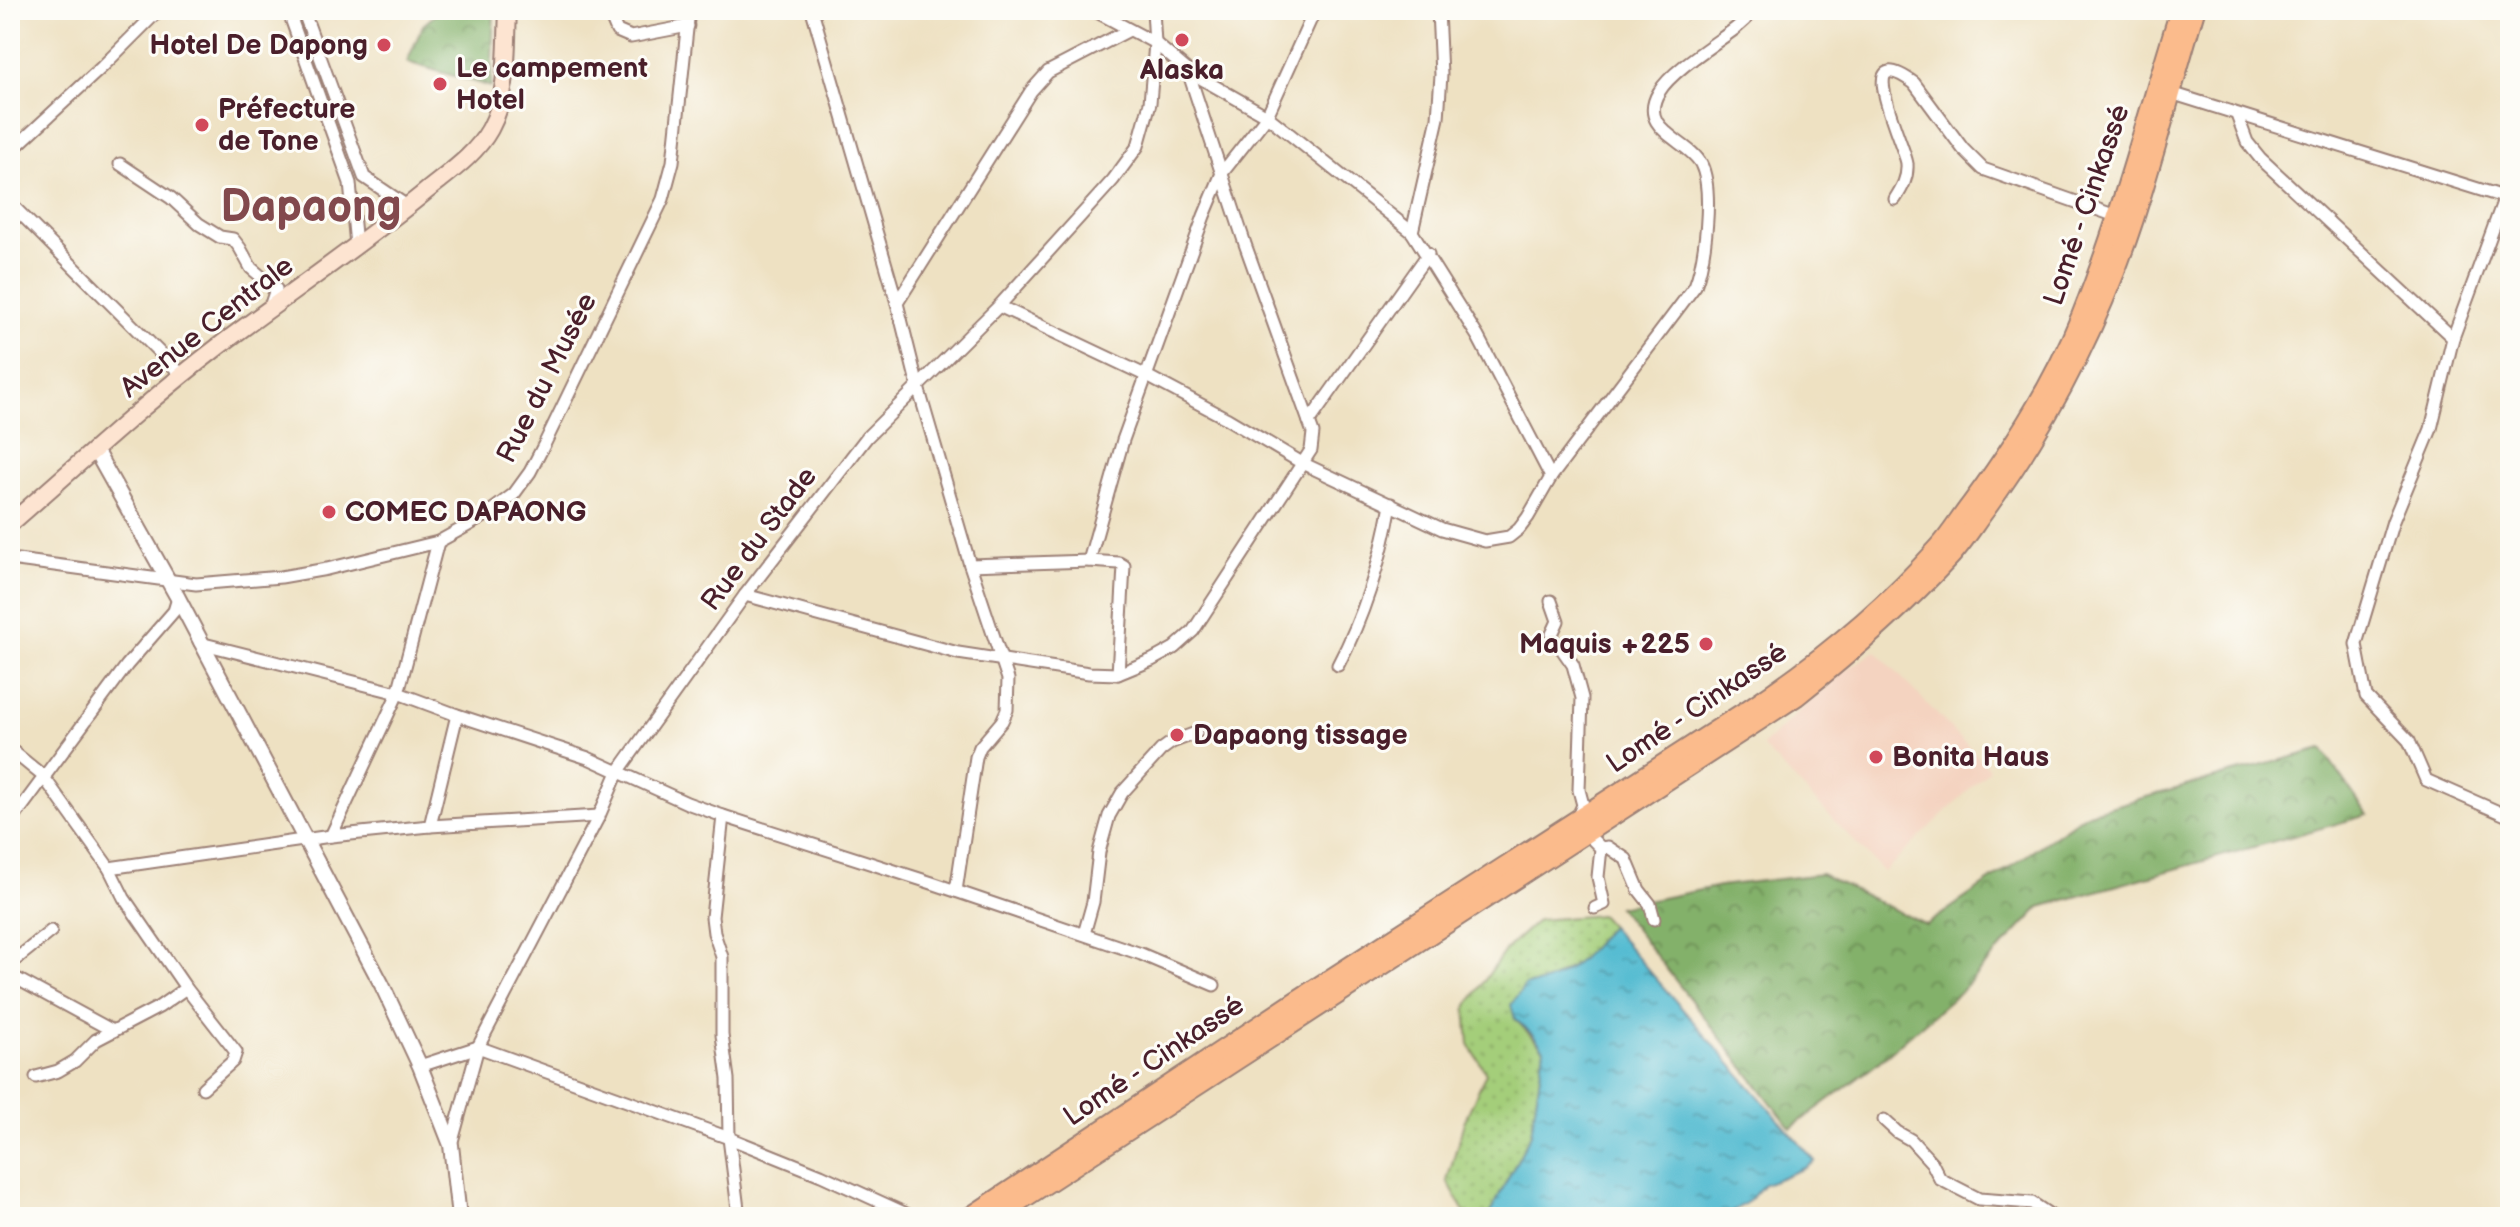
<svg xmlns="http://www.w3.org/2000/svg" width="2520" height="1227" viewBox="0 0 2520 1227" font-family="'Balsamiq Sans',sans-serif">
  <defs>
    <pattern id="forest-crowns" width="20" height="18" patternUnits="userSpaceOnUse" patternTransform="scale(2)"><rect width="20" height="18" fill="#83b16a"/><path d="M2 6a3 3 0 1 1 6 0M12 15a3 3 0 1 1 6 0" fill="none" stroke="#6d8f57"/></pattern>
    <pattern id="garden-dots" width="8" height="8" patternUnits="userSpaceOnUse" patternTransform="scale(2)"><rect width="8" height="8" fill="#a4ce7a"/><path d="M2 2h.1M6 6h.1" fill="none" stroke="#8fb06a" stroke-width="1.8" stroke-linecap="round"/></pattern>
    <pattern id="water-ripples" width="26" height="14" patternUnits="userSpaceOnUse" patternTransform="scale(2)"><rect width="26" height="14" fill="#54bcd1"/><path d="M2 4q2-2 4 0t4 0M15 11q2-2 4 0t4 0" fill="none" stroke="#4898aa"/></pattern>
  </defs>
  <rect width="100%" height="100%" fill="#fdfcf7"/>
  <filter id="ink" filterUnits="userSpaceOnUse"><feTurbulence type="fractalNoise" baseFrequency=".0125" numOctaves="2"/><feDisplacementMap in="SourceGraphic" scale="16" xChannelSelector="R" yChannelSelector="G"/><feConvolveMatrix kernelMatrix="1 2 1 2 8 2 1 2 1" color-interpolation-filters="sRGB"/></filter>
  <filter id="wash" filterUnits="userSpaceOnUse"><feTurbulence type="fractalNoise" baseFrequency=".006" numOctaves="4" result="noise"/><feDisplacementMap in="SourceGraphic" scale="32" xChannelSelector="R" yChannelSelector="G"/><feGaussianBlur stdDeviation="1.8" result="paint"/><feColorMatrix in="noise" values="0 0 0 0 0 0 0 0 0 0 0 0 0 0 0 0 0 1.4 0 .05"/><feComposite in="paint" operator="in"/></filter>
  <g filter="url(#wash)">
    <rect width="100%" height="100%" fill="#eee1c2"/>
    <!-- built -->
    <path fill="#f4d3c0" d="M 1876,651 L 1990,769 L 1884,872 L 1762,746 L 1841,673 Z"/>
    <!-- forest -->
    <g fill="url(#forest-crowns)" stroke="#66684a" stroke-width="2">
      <path d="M 441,10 L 494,10 L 491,87 L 407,62 L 423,25 Z"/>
      <path d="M 2322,749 L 2368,815 L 2040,907 L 1961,991 L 1874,1066 L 1791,1128 L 1618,907 L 1720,886 L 1821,874 L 1926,925 L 2088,813 Z"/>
    </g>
    <!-- garden -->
    <path fill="url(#garden-dots)" stroke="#777652" stroke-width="2" d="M 1600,915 L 1610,926 L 1582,960 L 1542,985 L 1515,1019 L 1544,1049 L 1531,1134 L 1488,1217 L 1467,1217 L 1447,1181 L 1464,1122 L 1486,1073 L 1469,1044 L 1466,1008 L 1506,949 L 1538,920 Z"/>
    <!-- water -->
    <path fill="url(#water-ripples)" stroke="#4f6e7e" stroke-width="2" d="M 1610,926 L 1815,1161 L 1805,1168 L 1764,1184 L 1749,1201 L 1723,1217 L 1488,1217 L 1531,1134 L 1544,1049 L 1532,1034 L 1515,1019 L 1511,1005 L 1525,985 C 1561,985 1589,953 1610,926 Z"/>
  </g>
  <g filter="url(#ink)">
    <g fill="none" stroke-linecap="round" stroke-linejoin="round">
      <!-- minor casing -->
      <g stroke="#9c8076" stroke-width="15">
        <g id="minor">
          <path d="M 288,10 L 350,183 L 356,245"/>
          <path d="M 303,10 L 364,177 L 407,206"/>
          <path d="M 608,10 L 617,31 L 631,37 L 688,26"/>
          <path d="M 812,10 L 897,303 L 918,387 L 970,565 L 1008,679 L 1007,710 L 1002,721 L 980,747 L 976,757 L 956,891"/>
          <path d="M 1188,71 L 1267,116 L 1412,232 L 1478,337 L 1551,477"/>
          <path d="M 2171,93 L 2510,199"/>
          <path d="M 2237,115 L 2247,142 L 2260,158 L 2453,338"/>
          <path d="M 10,152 L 102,67 L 159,10"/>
          <path d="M 120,164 L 171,198 L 199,224 L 220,237 L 233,239 L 240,248 L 251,268 L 276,289 L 270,307"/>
          <path d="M 2510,183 L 2453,338 L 2431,429 L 2393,521 L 2356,644 L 2366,696 L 2409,741 L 2426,780 L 2510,817"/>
          <path d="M 1895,199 C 1902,188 1908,178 1907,164 C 1907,150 1849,36 1914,83 L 1963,149 L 1983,169 L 2116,216"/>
          <path d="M 10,203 L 182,375"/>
          <path d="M 1412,232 L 1438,118 L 1441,75 L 1438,10"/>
          <path d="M 897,303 L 1031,91 L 1048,72 L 1129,30"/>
          <path d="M 999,306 L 1147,376 L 1226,418 L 1302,463 L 1442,529 L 1485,541 L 1509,537 L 1519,529 L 1528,517 L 1551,477 L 1695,286 C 1705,260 1714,190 1701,164 C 1689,140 1636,130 1659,92 C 1671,71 1715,44 1736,28 L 1745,20 L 1749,10"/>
          <path d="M 1309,422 L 1428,254"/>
          <path d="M 10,559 L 196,584 L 281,577 L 327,569 L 438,542 L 483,517 L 514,494 L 530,472 L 545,443 L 663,199 L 673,162 L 689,10"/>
          <path d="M 1089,561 L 1119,563 L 1124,566 L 1118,674"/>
          <path d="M 970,565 L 1089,561 L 1123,440 L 1204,216 L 1222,173 L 1267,116 L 1315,10"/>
          <path d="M 745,595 L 958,653 L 1089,673 L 1118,674 L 1152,660 L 1174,648 L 1193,631 L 1311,450 L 1313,433 L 1245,244 L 1188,71 L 1155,43 L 1093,10"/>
          <path d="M 1551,601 L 1558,621 L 1552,634 L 1553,645 L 1559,645 L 1573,665 L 1582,698 L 1579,790 L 1583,805 L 1578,816"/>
          <path d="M 200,643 L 398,693 L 457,715 L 588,758 L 687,803 L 723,816 L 932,883 L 1141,954 L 1214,985"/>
          <path d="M 1338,665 C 1365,614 1381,561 1391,504"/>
          <path d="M 10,749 L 43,776 L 109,868 L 331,836 L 430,826 L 599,816"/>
          <path d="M 723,816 L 712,917 L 714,933 L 722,957 L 722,1035 L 728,1079 L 729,1138 L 739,1217"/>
          <path d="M 10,823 L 127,665 L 174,611 L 178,598"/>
          <path d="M 430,826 L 457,715"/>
          <path d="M 1586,833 L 1601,848 L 1598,877 L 1604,904 L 1595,908"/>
          <path d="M 331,836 L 398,693 L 438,542"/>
          <path d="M 1601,848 L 1608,847 L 1626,859 L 1639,890 L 1650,904 L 1654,919"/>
          <path d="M 109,868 L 124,898 L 186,988 L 236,1052 L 233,1061 L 203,1088"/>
          <path d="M 1084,934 L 1093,902 L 1099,852 L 1109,816 L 1122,793 L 1161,750 L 1172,742 L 1196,733"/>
          <path d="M 10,964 L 51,931"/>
          <path d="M 10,975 L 113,1031"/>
          <path d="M 420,1066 L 478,1047 L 729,1138 L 821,1175 L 913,1217"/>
          <path d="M 36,1077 L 58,1071 L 75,1061 L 96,1040 L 159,1007 L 186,988"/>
          <path d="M 1884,1120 L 1897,1132 L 1911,1140 L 1932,1163 L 1940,1179 L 1979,1199 L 2032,1203 L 2053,1217"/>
          <path d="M 451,1145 L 478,1047 L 599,816 L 618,772 L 745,595 L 867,437 L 999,306 L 1113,180 L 1138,146 L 1150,103 L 1155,43 L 1153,10"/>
        </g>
      </g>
      <!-- tertiary casing -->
      <g stroke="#9c8076" stroke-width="18">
        <path id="tertiary" d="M 95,450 L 178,598 L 382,985 L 420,1066 L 451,1145 L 459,1217"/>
      </g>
      <!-- secondary casing -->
      <g stroke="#9c8076" stroke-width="20">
        <path id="secondary" d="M 10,524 C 79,464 147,401 219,346 C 287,295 358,247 424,193 C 447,174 475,156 490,129 C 509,95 506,49 508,10"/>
      </g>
      <!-- trunk casing -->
      <g stroke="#9c8076" stroke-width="22">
        <g id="trunk">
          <path d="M 970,1217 L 1296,1001 L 1750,708 C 1819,662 1883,610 1939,547 C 1951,534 1960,518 1971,504 C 2014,446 2054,383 2081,316 C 2121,217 2148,112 2180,10"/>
          <path d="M 995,1217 L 1797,696 C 1851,653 1902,609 1949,558 C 1963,543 1974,525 1986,509 C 2050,421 2100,323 2134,219 C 2156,150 2174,80 2195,10"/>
        </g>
      </g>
      <!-- minor -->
      <use href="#minor" stroke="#fff" stroke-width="11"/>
      <!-- tertiary -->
      <use href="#tertiary" stroke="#fff" stroke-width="14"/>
      <!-- secondary -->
      <use href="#secondary" stroke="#fde4d1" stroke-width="16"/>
      <!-- trunk -->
      <use href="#trunk" stroke="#fbbb8c" stroke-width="18"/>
    </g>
  </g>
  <!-- markers -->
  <g fill="#d1495b" stroke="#fdfcf7" stroke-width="3">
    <circle cx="1182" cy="40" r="8"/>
    <circle cx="384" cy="45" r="8"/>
    <circle cx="440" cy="84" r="8"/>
    <circle cx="202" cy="125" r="8"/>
    <circle cx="329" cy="512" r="8"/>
    <circle cx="1706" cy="644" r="8"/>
    <circle cx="1177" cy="735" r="8"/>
    <circle cx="1876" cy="757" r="8"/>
  </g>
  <g text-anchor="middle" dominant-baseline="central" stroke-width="6" stroke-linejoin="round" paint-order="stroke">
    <!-- poi labels -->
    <g font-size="28" font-weight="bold" fill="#4a1f2b" stroke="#fdfcf7" text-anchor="start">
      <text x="368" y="45" text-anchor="end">Hotel De Dapong</text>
      <text x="456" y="68">Le campement<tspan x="456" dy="32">Hotel</tspan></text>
      <text x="1182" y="70" text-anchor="middle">Alaska</text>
      <text x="218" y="109">Préfecture<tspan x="218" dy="32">de Tone</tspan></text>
      <text x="345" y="512">COMEC DAPAONG</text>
      <text x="1690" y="644" text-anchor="end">Maquis +225</text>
      <text x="1193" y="735">Dapaong tissage</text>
      <text x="1892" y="757">Bonita Haus</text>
    </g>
    <!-- street labels -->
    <g font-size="28" fill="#4a1f2b" stroke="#fdfcf7">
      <text transform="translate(2087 205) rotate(-71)">Lomé - Cinkassé</text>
      <text transform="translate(207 327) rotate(-38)">Avenue Centrale</text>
      <text transform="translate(547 378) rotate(-63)">Rue du Musée</text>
      <text transform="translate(759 539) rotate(-53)">Rue du Stade</text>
      <text transform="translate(1697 708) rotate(-34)">Lomé - Cinkassé</text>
      <text transform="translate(1154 1061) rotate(-34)">Lomé - Cinkassé</text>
    </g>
    <!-- town labels -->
    <g font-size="44" font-weight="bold" fill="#82494d" stroke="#fdfcf7">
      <text x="311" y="207">Dapaong</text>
    </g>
  </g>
  <!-- margin -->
  <rect width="2520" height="1227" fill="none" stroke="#fdfcf7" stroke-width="40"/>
</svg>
